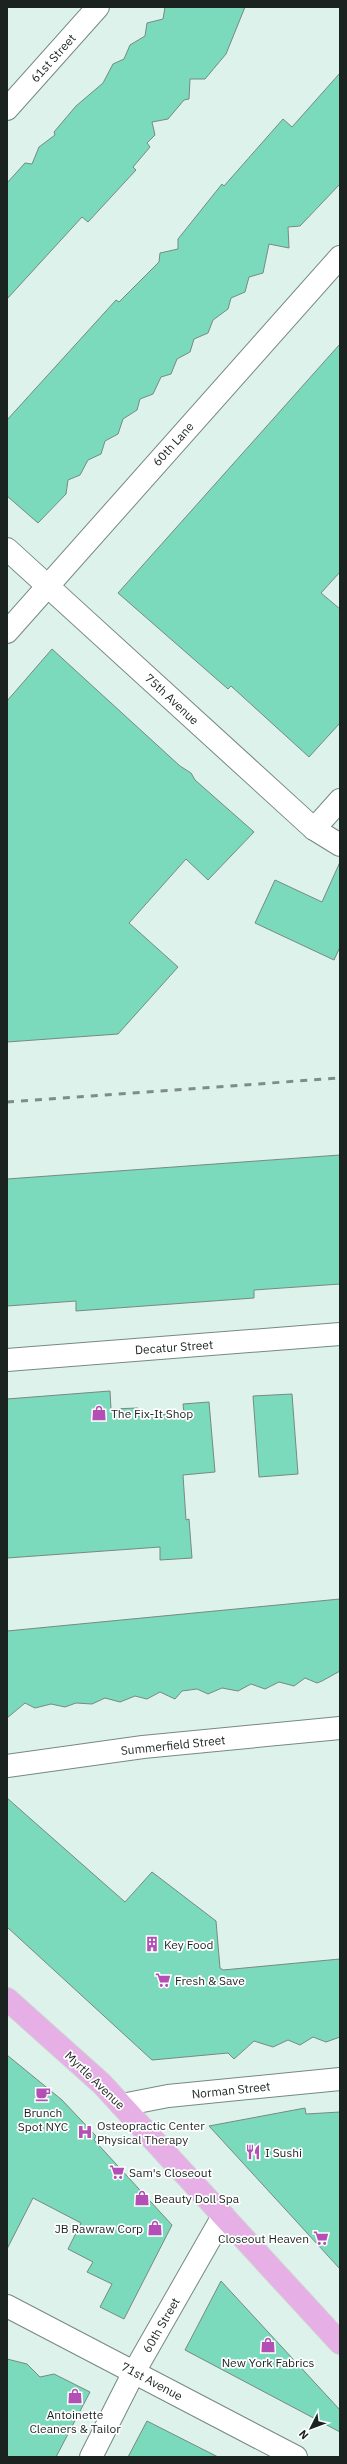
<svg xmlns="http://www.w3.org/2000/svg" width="347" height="2464" viewBox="0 0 347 2464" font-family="'IBM Plex Sans',sans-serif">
  <rect width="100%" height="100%" fill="#ddf2ea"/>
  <!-- building -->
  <g fill="#7adabb" stroke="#778a82">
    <path d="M 165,7 L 245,7 L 226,54 L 205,79 L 190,79 L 189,99 L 184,100 L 168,119 L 152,122 L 155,135 L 147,143 L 150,147 L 133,167 L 136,170 L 88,222 L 82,217 L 7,299 L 7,183 L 25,163 L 32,164 L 39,147 L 55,135 L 54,132 L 76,106 L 103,83 L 113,64 L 124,59 L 130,45 L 145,36 L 147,23 L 163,19 Z"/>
    <path d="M 340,73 L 340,184 L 300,226 L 288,227 L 289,248 L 269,244 L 263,273 L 249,277 L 245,292 L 231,298 L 228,309 L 213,320 L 208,333 L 194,339 L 190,352 L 177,359 L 171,374 L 161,377 L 153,394 L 140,399 L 137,410 L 123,419 L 118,434 L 105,441 L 101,454 L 88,460 L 80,475 L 68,480 L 66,494 L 38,523 L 7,496 L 7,420 L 116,300 L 119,302 L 159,262 L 160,253 L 178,249 L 178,239 L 222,184 L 224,186 L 283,119 L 292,127 Z"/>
    <path d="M 340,344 L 340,572 L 321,593 L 340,609 L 340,723 L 309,757 L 231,686 L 228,689 L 118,593 Z"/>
    <path d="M 52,649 L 180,766 L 191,773 L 195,780 L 254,832 L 208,880 L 186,859 L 129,923 L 178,967 L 118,1034 L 7,1042 L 7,701 Z"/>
    <path d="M 340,862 L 340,947 L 334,960 L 255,923 L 275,880 L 322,902 Z"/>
    <path d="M 340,1155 L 340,1284 L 254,1290 L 254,1298 L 76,1311 L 76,1301 L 7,1306 L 7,1179 Z"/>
    <path d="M 110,1391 L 111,1409 L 138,1408 L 138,1416 L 184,1413 L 183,1404 L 209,1402 L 215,1472 L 183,1475 L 186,1520 L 189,1519 L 192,1558 L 160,1560 L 160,1547 L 7,1558 L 7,1399 Z"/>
    <path d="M 292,1394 L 298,1474 L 259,1477 L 253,1396 Z"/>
    <path d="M 340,1599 L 340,1671 L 322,1681 L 317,1683 L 305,1678 L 294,1686 L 279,1682 L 265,1689 L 251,1684 L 238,1691 L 222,1688 L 208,1694 L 197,1689 L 182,1691 L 175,1699 L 160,1692 L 147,1699 L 135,1696 L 120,1702 L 105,1698 L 92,1704 L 76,1703 L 65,1707 L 51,1704 L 35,1708 L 25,1703 L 7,1718 L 7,1631 Z"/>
    <path d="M 7,1798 L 125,1902 L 152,1872 L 216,1921 L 220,1968 L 223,1970 L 340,1959 L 340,2037 L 326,2042 L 313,2037 L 300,2045 L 288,2040 L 273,2047 L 254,2041 L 234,2059 L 228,2053 L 152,2060 L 7,1927 Z"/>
    <path d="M 7,2055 L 62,2100 L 96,2136 L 94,2140 L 172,2225 L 124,2319 L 100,2307 L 112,2284 L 87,2272 L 93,2262 L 68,2249 L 81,2223 L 33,2198 L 7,2249 Z"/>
    <path d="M 305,2108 L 306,2114 L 340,2112 L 340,2269 L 209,2126 Z"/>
    <path d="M 221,2281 L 340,2410 L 340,2432 L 185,2350 Z"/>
    <path d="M 7,2359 L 27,2364 L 40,2377 L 54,2374 L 90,2392 L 56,2457 L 7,2457 Z"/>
    <path d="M 147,2421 L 218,2457 L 128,2457 Z"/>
  </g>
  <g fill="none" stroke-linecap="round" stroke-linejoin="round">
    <!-- street casing -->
    <g stroke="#768982" stroke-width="24">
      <g id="street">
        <path d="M 7,109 L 98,7"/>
        <path d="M 7,549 L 314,829 L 340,845"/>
        <path d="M 7,632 L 340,257"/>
        <path d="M 314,829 L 340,800"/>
        <path d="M 7,1360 L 340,1334"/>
        <path d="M 7,1766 L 143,1747 L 340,1728"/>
        <path d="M 122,2105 L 168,2096 L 340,2079"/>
        <path d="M 7,2306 L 296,2457"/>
        <path d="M 91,2457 L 134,2372 L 223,2216"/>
      </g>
    </g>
    <!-- primary casing -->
    <g stroke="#d1d3d2" stroke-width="24">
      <path id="primary" d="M 7,1999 L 102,2084 L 340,2343"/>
    </g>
    <!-- street -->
    <use href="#street" stroke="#fff" stroke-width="22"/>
    <!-- primary -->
    <use href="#primary" stroke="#e6afe6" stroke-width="22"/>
    <!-- rail -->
    <path stroke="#7e8d87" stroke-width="3" stroke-dasharray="7 7" stroke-linecap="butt" d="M 7,1102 L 340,1078"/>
  </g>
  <!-- icons -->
  <defs>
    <g id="shop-bare" transform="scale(1.2)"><path d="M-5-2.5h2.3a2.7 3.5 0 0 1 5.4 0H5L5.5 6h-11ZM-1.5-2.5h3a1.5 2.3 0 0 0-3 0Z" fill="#b450b5" stroke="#fff" stroke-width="2.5" paint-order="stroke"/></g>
    <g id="building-bare" transform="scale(1.2)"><path d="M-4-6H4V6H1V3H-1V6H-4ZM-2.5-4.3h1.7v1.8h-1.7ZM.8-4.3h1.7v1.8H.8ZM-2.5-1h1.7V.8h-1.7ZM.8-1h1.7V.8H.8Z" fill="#b450b5" stroke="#fff" stroke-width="2.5" paint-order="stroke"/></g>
    <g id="supermarket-bare" transform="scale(1.2)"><path d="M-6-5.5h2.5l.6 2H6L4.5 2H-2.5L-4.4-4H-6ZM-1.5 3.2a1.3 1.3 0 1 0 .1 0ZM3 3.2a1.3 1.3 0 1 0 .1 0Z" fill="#b450b5" stroke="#fff" stroke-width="2.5" paint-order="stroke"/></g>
    <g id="cafe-bare" transform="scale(1.2)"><path d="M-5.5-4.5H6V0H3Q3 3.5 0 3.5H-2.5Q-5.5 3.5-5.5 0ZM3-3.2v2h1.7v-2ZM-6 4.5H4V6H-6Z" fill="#b450b5" stroke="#fff" stroke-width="2.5" paint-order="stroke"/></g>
    <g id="hospital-bare" transform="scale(1.2)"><path d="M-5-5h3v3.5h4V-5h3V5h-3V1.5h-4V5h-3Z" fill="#b450b5" stroke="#fff" stroke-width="2.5" paint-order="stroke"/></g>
    <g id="restaurant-bare" transform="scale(1.2)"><path d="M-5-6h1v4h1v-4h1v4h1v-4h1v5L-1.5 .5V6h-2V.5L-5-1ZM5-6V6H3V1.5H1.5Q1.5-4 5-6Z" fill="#b450b5" stroke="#fff" stroke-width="2.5" paint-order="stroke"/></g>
  </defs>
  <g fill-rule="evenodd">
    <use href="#shop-bare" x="99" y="1413"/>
    <use href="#building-bare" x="152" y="1944"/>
    <use href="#supermarket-bare" x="163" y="1980"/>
    <use href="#cafe-bare" x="43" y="2094"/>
    <use href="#hospital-bare" x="85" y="2132"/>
    <use href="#restaurant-bare" x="253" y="2152"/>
    <use href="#supermarket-bare" x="117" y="2172"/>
    <use href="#shop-bare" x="142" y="2198"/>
    <use href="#shop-bare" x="155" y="2228"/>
    <use href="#supermarket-bare" x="321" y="2238"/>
    <use href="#shop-bare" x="268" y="2345"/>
    <use href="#shop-bare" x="75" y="2396"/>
  </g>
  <g text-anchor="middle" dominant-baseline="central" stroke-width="3.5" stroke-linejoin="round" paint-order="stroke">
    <!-- street labels -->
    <g font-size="12" fill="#1b2320" stroke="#fff">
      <text transform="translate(53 58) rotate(-48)">61st Street</text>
      <text transform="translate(173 444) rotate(-48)">60th Lane</text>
      <text transform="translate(172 699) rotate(43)">75th Avenue</text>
      <text transform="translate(174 1347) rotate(-4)">Decatur Street</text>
      <text transform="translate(173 1745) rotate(-6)">Summerfield Street</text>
      <text transform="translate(95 2080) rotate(44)">Myrtle Avenue</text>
      <text transform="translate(231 2090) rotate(-6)">Norman Street</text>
      <text transform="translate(161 2325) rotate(-60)">60th Street</text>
      <text transform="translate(152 2381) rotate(28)">71st Avenue</text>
    </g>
    <!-- poi labels -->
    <g font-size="12" fill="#1b2320" stroke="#fff" text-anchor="start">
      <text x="111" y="1413">The Fix-It Shop</text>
      <text x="164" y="1944">Key Food</text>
      <text x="175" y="1980">Fresh &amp; Save</text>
      <text x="43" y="2112" text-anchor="middle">Brunch<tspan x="43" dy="14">Spot NYC</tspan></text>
      <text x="97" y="2125">Osteopractic Center<tspan x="97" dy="14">Physical Therapy</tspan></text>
      <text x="265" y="2152">I Sushi</text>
      <text x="129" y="2172">Sam's Closeout</text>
      <text x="154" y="2198">Beauty Doll Spa</text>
      <text x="143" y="2228" text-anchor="end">JB Rawraw Corp</text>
      <text x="309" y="2238" text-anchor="end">Closeout Heaven</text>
      <text x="268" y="2362" text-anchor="middle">New York Fabrics</text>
      <text x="75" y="2414" text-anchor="middle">Antoinette<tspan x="75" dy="14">Cleaners &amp; Tailor</tspan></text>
    </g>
  </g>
  <!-- border -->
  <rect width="347" height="2464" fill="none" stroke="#1b2320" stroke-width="16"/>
  <!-- north arrow -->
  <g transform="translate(311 2428) rotate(228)" stroke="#ffffff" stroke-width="3" paint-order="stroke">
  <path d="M0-3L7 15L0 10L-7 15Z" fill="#1b2320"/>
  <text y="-6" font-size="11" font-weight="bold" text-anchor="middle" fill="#1b2320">N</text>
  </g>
</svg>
